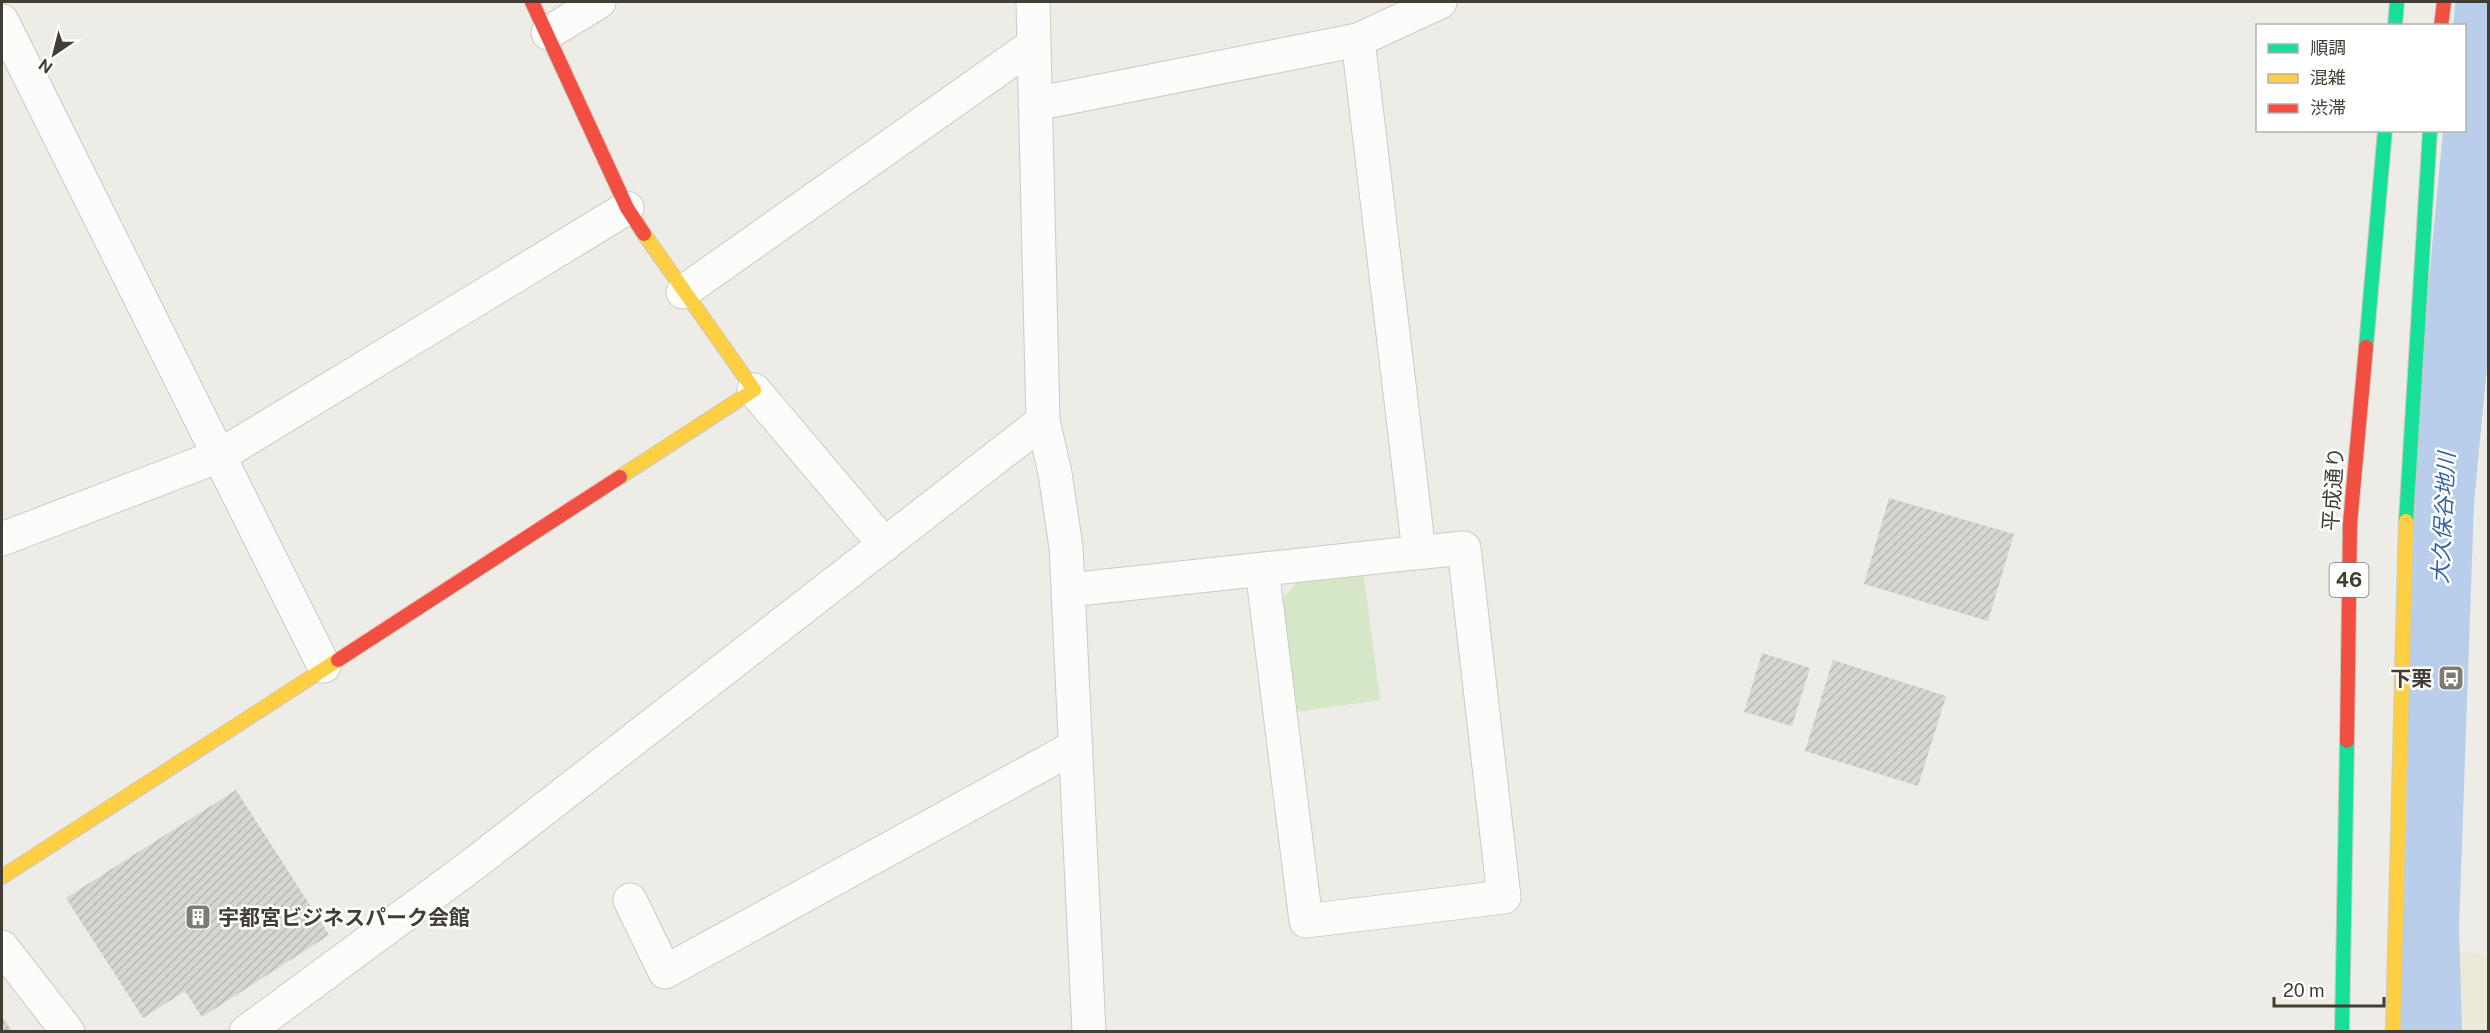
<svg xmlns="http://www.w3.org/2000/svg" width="2490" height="1033" viewBox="0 0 2490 1033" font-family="'Public Sans','Noto Sans JP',sans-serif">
  <defs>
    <pattern id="building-hatch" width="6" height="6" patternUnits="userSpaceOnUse" patternTransform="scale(1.5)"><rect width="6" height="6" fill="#d6d5cf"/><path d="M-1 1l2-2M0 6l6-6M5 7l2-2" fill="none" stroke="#b9b8b2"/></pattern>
  </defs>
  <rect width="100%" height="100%" fill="#edece6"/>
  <!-- education -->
  <path fill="#ebe9d8" d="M 2452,949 L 2488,956 L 2488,1031 L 2453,1031 Z"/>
  <!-- green -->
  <path fill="#d5e7c7" d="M 1363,569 L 1380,700 L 1295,712 L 1280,601 L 1300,579 Z"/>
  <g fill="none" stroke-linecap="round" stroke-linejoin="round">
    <!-- river -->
    <path stroke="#b8ceea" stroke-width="66" d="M 2429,1032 L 2426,928 L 2441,502 L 2488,6"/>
  </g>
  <!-- building -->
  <g fill="url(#building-hatch)">
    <path d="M 1889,498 L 2014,534 L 1988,621 L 1864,584 Z"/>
    <path d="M 1762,653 L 1810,668 L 1792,726 L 1744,712 Z"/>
    <path d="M 1833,660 L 1946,696 L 1918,786 L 1805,751 Z"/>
    <path d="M 236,790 L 329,935 L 202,1017 L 185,991 L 143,1018 L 66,898 Z"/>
    <path d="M 2,1017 L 13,1032 L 2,1032 Z"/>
  </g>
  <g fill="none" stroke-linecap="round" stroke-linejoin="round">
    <!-- street casing -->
    <g stroke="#cbcac4" stroke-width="35">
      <g id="street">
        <path d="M 1033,2 L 1043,421 L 1055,473 L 1066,547 L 1089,1032"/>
        <path d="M 2,21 L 324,666"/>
        <path d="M 548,33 L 599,2"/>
        <path d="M 1358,40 L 1440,2"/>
        <path d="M 1035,104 L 1358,40 L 1419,552"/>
        <path d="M 683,292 L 1033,45"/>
        <path d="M 754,390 L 885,545"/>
        <path d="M 2,539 L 219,456 L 627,208"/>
        <path d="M 1069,590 C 1200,576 1332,561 1464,548 L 1504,897 L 1306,921 L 1262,569"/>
        <path d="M 630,900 L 665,972 L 1076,746"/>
        <path d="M 2,947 L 68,1032"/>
        <path d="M 246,1032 L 471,866 L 1043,421"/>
      </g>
    </g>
    <!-- fast casing -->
    <g stroke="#cccabe" stroke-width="16">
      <g id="fast">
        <path d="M 2395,26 L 2397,2"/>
        <path d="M 2366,347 L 2385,130"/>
        <path d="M 2406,521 L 2430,130"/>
        <path d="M 2342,1032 L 2347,741"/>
      </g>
    </g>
    <!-- slow casing -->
    <g stroke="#cccabe" stroke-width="16">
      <g id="slow">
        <path d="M 620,477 L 754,390 L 644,234"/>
        <path d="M 2,877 L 338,660"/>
        <path d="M 2393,1032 L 2406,521"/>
      </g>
    </g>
    <!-- jam casing -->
    <g stroke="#cccabe" stroke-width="16">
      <g id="jam">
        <path d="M 532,2 L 627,208 L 644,234"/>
        <path d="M 2441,26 L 2444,2"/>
        <path d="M 338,660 L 620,477"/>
        <path d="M 2347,741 L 2350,524 L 2366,347"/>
      </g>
    </g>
    <!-- street -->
    <use href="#street" stroke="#fcfcfb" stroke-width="33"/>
    <!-- fast -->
    <use href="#fast" stroke="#16e098" stroke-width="14"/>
    <!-- slow -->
    <use href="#slow" stroke="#ffcf43" stroke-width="14"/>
    <!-- jam -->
    <use href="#jam" stroke="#f24e42" stroke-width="14"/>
  </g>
  <!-- icons -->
  <defs>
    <g id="bus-square" transform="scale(1.35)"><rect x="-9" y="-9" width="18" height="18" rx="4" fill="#7e7b72" stroke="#fff"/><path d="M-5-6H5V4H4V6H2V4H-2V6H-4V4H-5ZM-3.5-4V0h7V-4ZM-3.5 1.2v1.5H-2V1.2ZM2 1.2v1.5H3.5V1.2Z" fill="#fff"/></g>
    <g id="building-square" transform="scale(1.35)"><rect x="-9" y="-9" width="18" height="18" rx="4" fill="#7e7b72" stroke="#fff"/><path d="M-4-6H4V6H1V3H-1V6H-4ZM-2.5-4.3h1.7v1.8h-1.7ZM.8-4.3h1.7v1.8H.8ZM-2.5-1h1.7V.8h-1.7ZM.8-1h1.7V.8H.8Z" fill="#fff"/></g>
  </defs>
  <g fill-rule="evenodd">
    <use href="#bus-square" x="2451" y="678"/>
    <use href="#building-square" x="198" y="917"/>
  </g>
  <g text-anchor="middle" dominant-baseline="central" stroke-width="5" stroke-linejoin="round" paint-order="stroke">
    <!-- shield labels -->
    <rect fill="#fff" stroke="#7b7871" stroke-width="1.5" x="2329.5" y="563" width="39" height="34" rx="4.5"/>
    <g font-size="20" font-weight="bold" fill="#423e34">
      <text x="2349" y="580">46</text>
    </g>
    <!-- street labels -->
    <g font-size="21" fill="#423e34" stroke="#fff">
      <text transform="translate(2333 489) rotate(-86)">平成通り</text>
    </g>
    <!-- poi labels -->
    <g font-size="21" font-weight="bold" fill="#423e34" stroke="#fff" text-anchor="end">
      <text x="2432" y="678">下栗</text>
      <text x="218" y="917" text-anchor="start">宇都宮ビジネスパーク会館</text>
    </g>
    <!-- water labels -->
    <g font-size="22" font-style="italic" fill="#3464a6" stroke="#fff">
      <text transform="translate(2443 518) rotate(-87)">大久保谷地川</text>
    </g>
  </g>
  <!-- border -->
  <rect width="2490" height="1033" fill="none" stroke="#423e34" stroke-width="6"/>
  <!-- legend -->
  <rect x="2256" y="24" width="210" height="108" fill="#ffffff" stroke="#b3b2ae" stroke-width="1.5"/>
  <rect x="2268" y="44" width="30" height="9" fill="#16e098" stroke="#b3b2ae" stroke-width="1.5"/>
  <text x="2310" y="54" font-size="18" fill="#423e34">順調</text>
  <rect x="2268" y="74" width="30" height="9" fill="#ffcf43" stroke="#b3b2ae" stroke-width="1.5"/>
  <text x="2310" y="84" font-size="18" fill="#423e34">混雑</text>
  <rect x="2268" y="104" width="30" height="9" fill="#f24e42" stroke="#b3b2ae" stroke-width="1.5"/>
  <text x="2310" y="114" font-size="18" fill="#423e34">渋滞</text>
  <!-- north arrow -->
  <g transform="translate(54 54) rotate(215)" stroke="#ffffff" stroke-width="4.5" paint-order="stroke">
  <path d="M0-4.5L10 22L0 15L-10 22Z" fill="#423e34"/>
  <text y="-9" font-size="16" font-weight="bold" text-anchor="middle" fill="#423e34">N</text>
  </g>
  <!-- scale -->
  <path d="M2274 997v9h110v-9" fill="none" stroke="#423e34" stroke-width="3"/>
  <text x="2283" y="997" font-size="18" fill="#423e34" stroke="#ffffff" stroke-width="4.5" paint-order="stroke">20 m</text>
</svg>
